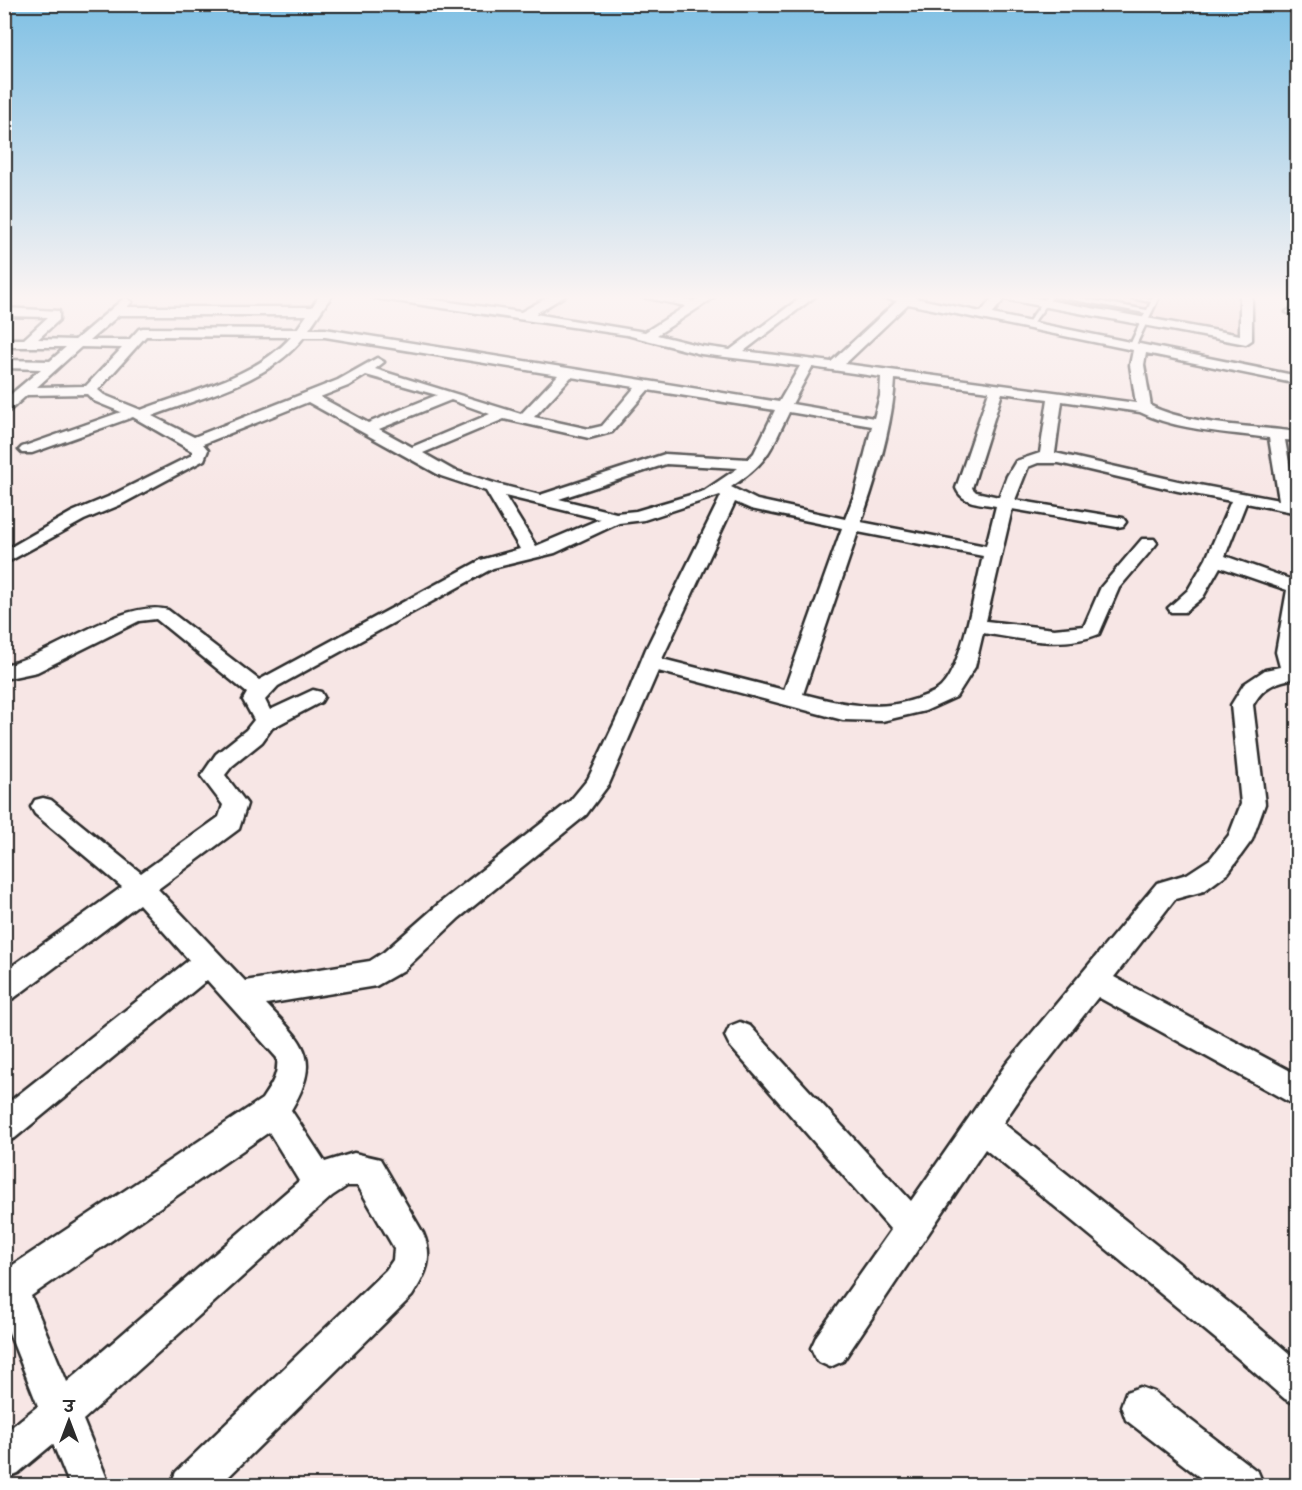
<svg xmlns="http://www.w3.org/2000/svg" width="1302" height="1490" viewBox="0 0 1302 1490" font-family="'Architects Daughter','Playpen Sans Deva',sans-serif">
  <rect width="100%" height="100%" fill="#f7e6e5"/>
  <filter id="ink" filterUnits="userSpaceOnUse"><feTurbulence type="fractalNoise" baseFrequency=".0167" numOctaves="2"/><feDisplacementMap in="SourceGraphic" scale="12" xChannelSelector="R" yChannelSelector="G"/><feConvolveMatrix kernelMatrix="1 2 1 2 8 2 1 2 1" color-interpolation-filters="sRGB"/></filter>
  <g filter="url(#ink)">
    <!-- built -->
    <path fill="#f2d4d3" d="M 1016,295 L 1243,295 L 1242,337 Z"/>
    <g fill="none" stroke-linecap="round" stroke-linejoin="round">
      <!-- lane casing -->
      <g stroke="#2b2b2b" stroke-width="5">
        <path id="lane" d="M 1048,295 L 1063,295 L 1147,310 L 1151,302 L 1118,295 L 1130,295 L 1152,299 L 1154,295 L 1160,295 L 1135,347 L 1132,349 L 1129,347 L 1145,313 L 1053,296 L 1030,327 L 1026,327 L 1026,325 Z"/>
      </g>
      <!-- street casing -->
      <g stroke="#2b2b2b" stroke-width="5">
        <g id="street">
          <path d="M 320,295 L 332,295 L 309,329 L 325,329 L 779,402 L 800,366 L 701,354 L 627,335 L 375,298 L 369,295 L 400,295 L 521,312 L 552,295 L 566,295 L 535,314 L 645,332 L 686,306 L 643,297 L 641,295 L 664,295 L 694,301 L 704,295 L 718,295 L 657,335 L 701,346 L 730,350 L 804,295 L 817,295 L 744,351 L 831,362 L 897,301 L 879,297 L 877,295 L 917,295 L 915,298 L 981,312 L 995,295 L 1020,295 L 1240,335 L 1240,295 L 1252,295 L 1252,340 L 1246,344 L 1004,299 L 992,314 L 1298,376 L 1298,384 L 1146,353 L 1144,365 L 1151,406 C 1189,425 1254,426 1298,432 L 1298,441 L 1285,440 L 1298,513 L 1246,503 L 1225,556 L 1298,582 L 1298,678 C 1277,681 1263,686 1253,705 L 1265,804 L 1252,840 L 1228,873 L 1204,891 L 1175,899 L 1114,977 L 1298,1075 L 1298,1107 L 1098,997 L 1029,1085 L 1003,1123 L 1243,1314 L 1298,1361 L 1298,1405 L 1285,1399 L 1217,1340 L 985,1149 L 843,1361 L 830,1367 L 817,1361 L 811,1348 L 817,1335 L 891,1230 L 730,1046 L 725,1036 L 730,1026 L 740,1022 L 750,1026 L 911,1201 L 1007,1063 L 1157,883 L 1187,874 L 1210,859 L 1229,835 L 1241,804 L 1231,705 L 1244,684 L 1265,670 L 1280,667 L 1276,652 L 1287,590 L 1220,567 L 1203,597 L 1185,612 L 1171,612 L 1168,608 L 1188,590 L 1206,559 L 1231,501 L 1178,491 L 1059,463 L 1038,463 L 1028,467 L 1015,500 L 1123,518 L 1126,522 L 1123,526 L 1117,527 L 1012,509 L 986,621 L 1054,629 L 1084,626 L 1101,587 L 1142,539 L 1154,539 L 1157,543 L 1154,547 L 1119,588 L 1099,634 C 1063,649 1020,639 983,633 L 975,667 L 956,697 L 925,711 L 882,721 L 843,720 L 658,671 L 609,784 L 586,815 L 459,918 L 404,970 L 376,986 L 266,1004 C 303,1043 323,1056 291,1110 L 325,1162 L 354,1153 L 380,1159 L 423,1233 C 434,1258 426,1274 412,1296 L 219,1486 L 170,1486 L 176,1472 L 386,1270 L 393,1260 L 394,1248 L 358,1186 L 347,1186 L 332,1196 L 83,1420 L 110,1486 L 70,1486 L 53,1444 L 18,1473 L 4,1479 L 4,1433 L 38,1406 L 4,1320 L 4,1271 L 262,1099 C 271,1085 279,1075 277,1058 L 207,980 L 15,1138 L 4,1143 L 4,1106 L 189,960 L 139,904 L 14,998 L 4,1002 L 4,972 L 122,887 L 35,814 L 31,807 L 35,800 L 43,798 L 51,800 L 141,873 L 219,817 L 223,805 L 201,776 L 216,754 L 246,730 L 254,720 L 243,700 L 247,693 L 156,619 L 139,621 L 37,672 L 4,679 L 4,665 C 53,656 122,598 168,610 L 259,680 L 481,560 L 520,549 L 486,491 L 441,476 L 308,402 L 203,444 L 208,450 L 204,460 L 120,505 L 84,520 L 4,564 L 4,551 L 72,512 L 108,497 L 192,455 L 192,451 L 133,417 L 32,453 L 22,453 L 19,450 L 22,447 L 121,412 L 94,401 L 87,394 L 27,395 L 9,411 L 4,412 L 4,400 L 41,369 L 4,368 L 4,360 L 50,361 L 66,347 L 4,347 L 4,339 L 24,339 L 48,317 L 4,316 L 4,308 L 59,311 L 59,320 L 38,339 L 75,340 L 122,300 L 126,298 L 132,302 L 127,307 L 312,307 ZM 908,304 L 1133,350 L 1130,365 L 1136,403 L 845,364 ZM 119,315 L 307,315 L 297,329 L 143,328 L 139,329 L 129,340 L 90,340 ZM 146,336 L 291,337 C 254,378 191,391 141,410 L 104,395 L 98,390 ZM 304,337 L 325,337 L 558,375 L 521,414 L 375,369 L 384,362 L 377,358 L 338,380 L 194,437 L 152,416 C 204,396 269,382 304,337 ZM 81,347 L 122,348 L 86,386 L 37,387 ZM 812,367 L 881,377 L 880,396 L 874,418 L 792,404 ZM 366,375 L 437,395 L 368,423 L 320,397 L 348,386 ZM 571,377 L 635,387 L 602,426 L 589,429 L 534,417 ZM 895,379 L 989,391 L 956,488 C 962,504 981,503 996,506 L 986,546 L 861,522 C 876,480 893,422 895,379 ZM 648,390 L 775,410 L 754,453 L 748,459 L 665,454 L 540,495 L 497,484 L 453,470 L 423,453 L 504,419 L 589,438 L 612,432 ZM 1002,393 L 1048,399 L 1040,453 L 1016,461 L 1007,476 L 999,497 L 976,492 L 972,488 ZM 451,400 L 490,414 L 412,447 L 379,429 ZM 1062,401 L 1140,412 C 1178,431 1228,432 1269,438 L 1279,500 L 1178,481 L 1055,453 ZM 789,412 L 872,426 L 855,493 L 845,519 L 757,500 L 731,487 C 767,463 770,452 789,412 ZM 666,464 L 738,468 L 704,491 L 636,511 L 616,513 L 559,499 ZM 720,495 L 721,496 L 646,649 L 624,703 L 588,779 L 570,801 L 441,902 L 384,952 L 370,961 L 245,981 L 158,889 L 239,829 L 247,804 L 225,775 L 232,766 L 262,742 L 272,728 L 321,702 L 324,697 L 321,692 L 313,690 L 270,710 L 265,700 L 278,686 L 493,568 L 555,553 L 619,523 L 644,520 ZM 505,496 L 600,519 L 536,546 ZM 735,502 L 751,509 L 842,528 L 784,690 L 662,659 ZM 858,532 L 983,556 C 975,588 963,666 941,687 C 935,693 924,696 916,699 C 877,712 842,704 803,694 ZM 269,1132 L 299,1181 L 67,1382 L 31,1296 Z"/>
          <path d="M 1292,308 L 1298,309 L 1298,317 L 1286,312 Z"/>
          <path d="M 1140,1387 L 1154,1392 L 1258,1472 L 1264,1486 L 1211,1486 L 1126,1420 L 1121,1406 L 1126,1392 Z"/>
        </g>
      </g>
      <!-- lane -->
      <use href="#lane" fill="#fff" fill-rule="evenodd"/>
      <!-- street -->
      <use href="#street" fill="#fff" fill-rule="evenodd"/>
    </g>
  </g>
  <!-- sky -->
  <linearGradient id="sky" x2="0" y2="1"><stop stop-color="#7fc0e4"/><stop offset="0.59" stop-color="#fbf4f3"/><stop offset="1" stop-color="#fbf4f3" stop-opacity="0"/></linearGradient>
  <rect width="1302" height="504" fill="url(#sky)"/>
  <!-- margin -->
  <rect width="1302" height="1490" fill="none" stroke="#fff" stroke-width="24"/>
  <rect x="12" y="12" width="1278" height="1466" fill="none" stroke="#2b2b2b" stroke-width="2" filter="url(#ink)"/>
  <!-- north arrow -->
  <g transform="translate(69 1421)" stroke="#ffffff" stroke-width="4.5" paint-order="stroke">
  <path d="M0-4.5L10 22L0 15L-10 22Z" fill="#2b2b2b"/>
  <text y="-9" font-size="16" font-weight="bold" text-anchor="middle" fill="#2b2b2b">उ</text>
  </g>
</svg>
